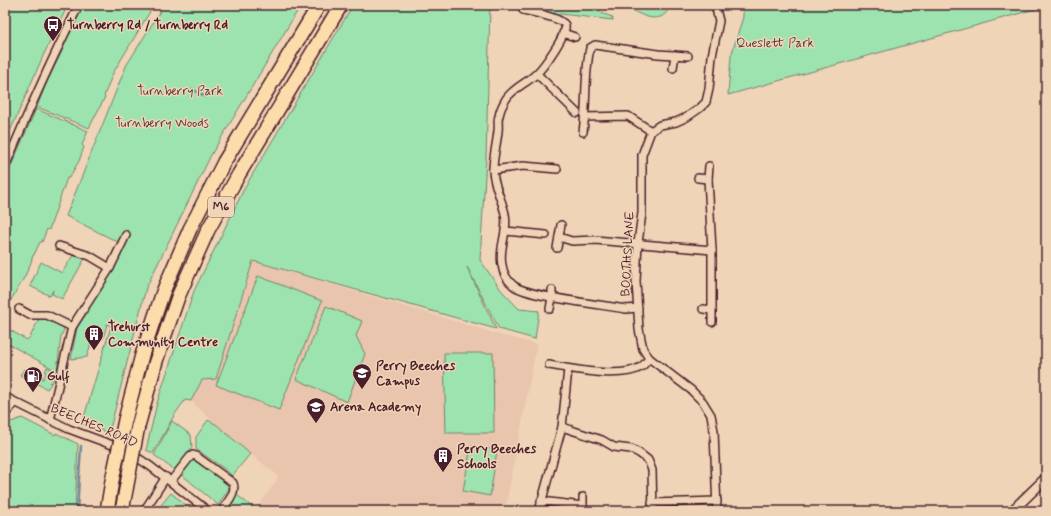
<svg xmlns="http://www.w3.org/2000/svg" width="1051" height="516" viewBox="0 0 1051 516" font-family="Mynerve,sans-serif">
  <rect width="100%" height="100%" fill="#f0d4b7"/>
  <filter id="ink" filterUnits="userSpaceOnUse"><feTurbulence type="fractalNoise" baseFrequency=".025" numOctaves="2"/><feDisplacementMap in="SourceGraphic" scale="8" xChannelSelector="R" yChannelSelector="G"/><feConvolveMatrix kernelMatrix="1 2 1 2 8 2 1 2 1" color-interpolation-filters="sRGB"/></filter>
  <g filter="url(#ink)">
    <!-- built -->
    <path fill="#e9c5ad" d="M 253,261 L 501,335 L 537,344 L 505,511 L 255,511 L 277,480 L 277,475 L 229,437 L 191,401 L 202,380 L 216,379 Z"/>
    <!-- green -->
    <g fill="#9de3af" stroke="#74816d">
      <path d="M 7,5 L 68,5 L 43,56 L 5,143 L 5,9 Z"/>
      <path d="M 84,5 L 154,5 L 113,73 L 104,96 L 105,97 L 89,128 L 37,107 L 46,84 L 63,49 L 68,36 Z"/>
      <path d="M 164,5 L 301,5 L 211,155 L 146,288 L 109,433 L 82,424 L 111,326 L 107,324 L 103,339 L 93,336 L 87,357 L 71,359 L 77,328 L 86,314 L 85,313 L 124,250 L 127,235 L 120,243 L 66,216 L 126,66 Z"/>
      <path d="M 353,5 L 600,5 L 599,12 L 612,17 L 613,20 L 490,6 L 486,159 L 480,260 L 501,290 L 519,309 L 539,311 L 535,339 L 499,329 L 467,267 L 496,329 L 253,261 L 216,379 L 202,380 L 191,401 L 185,400 L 175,414 L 153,453 L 146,450 L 157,403 L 194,291 L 245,187 Z"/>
      <path d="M 622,5 L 670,5 C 669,8 667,12 665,14 C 653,25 633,10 622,5 Z"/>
      <path d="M 743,5 L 1046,5 L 1046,6 L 728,95 L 731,56 L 743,17 Z"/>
      <path d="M 36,109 L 88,131 L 82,145 L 84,147 L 79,161 L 69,178 L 67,178 L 49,230 L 47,229 L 42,242 L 40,242 L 34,255 L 33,255 C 29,274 14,293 5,311 L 5,180 Z"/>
      <path d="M 73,255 L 85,258 L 62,299 L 52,294 L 53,290 L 50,296 L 30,286 L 41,262 L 62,273 Z"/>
      <path d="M 258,276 L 322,301 L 279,410 L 216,385 Z"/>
      <path d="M 326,306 L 362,321 L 356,336 L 365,354 L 347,402 L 296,379 Z"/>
      <path d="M 39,319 L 47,319 L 63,327 L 64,330 L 61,336 L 57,371 L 5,342 L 5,333 L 8,329 L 27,340 L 30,337 Z"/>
      <path d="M 444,353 L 493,353 L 494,433 L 446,433 Z"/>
      <path d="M 47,367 L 56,372 L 54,377 L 50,375 L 54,378 L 51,383 L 49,382 L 51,384 L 47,389 L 20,375 L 24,369 L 43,379 L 46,373 L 45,372 Z"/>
      <path d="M 22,418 L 55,435 L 56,433 L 78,444 L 75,511 L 5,511 L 5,424 Z"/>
      <path d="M 208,420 L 217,425 L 250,454 L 232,476 L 226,470 L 196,449 L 196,437 Z"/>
      <path d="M 172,421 L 191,435 L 192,448 L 182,461 L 174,470 L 154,455 Z"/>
      <path d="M 471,446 L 497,450 L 490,496 L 463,491 Z"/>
      <path d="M 192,459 L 195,459 L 228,485 L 229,489 L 218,505 L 181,474 Z"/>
      <path d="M 171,493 L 193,511 L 156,511 Z"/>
      <path d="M 237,495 L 256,510 L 255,511 L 228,511 Z"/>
    </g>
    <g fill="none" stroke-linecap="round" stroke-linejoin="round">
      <!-- stream -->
      <g stroke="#6d8d95" stroke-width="2.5">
        <path d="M 192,89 L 206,97"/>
        <path d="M 77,511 L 81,446"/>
      </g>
      <!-- minor casing -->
      <g stroke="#4a1f2b" stroke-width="10">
        <g id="minor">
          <path d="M 715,5 L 719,21 L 712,56 L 709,89 L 706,102 L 700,108 L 687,117 L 676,122 L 660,125 L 651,131 L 642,155 L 642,213 L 638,243 L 636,281 L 639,329 L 643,349 L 649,358 L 691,390 L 703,402 L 711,415 L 714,431 L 717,511"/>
          <path d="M 523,10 C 531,12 562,18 565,25 C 568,33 543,68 536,74 C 527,83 513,88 506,99 C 503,104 500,110 499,116 C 497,120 499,126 498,131 C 497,143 493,157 493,170 C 493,185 502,199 505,214 C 509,231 498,248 502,265 C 503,272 507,280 513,285 C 526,297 605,305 626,309 L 638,308"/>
          <path d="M 563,33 L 575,37"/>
          <path d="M 673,68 L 675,55"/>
          <path d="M 537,74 L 577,113"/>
          <path d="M 585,117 L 628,116 L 651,131"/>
          <path d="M 583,132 C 587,104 584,76 590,48 L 595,45 L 658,54 L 688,56"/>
          <path d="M 709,166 L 708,179 L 712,250 L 712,322"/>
          <path d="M 5,167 C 28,112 52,58 79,5"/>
          <path d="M 493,170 L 523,166 L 557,169"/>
          <path d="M 698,178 L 708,179"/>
          <path d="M 506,231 L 546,235"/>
          <path d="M 559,237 L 572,241 L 595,240 L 712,250"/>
          <path d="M 59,246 L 90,256 L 110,268"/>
          <path d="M 557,248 L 561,225"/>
          <path d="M 19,309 L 30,315 L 47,315 L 72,327"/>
          <path d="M 550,309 L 552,297 L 552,290"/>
          <path d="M 703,309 L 712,310"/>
          <path d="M 549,365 C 571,369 621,379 641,367 C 644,365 647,361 649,358"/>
          <path d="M 5,397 L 69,429 L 126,450 L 150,466 L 208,511"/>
          <path d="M 5,414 L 15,403"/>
          <path d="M 50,420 L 72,327 L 110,268 L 126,235"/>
          <path d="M 562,427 L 602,440 L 614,447 L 631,449 L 639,453 L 648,460 L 652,470 L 653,511"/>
          <path d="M 171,481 L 190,457 L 193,455 L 196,456 L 233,483 C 237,493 226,503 222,511"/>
          <path d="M 541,501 L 583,506 L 582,511"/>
          <path d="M 652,503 L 717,501"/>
          <path d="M 583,506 L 583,497"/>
          <path d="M 144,511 L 166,477"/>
          <path d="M 539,511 L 562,427 L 568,369"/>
        </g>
      </g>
      <!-- tertiary casing -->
      <g stroke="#4a1f2b" stroke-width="12">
        <path id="tertiary" d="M 1012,511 L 1046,478"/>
      </g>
      <!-- motorway casing -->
      <g stroke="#4a1f2b" stroke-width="16">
        <g id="motorway">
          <path d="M 125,420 L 142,355 L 163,292 L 190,229 L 224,162 L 319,5"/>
          <path d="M 138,426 L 156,361 L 178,297 L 208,230 L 239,174 L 341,5"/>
        </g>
      </g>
      <!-- minor -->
      <use href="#minor" stroke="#f0d4b7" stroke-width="7"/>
      <!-- tertiary -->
      <use href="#tertiary" stroke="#f0d4b7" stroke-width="9"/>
      <!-- motorway -->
      <use href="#motorway" stroke="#fddcac" stroke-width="13"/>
      <!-- motorway-bridge casing -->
      <g stroke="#4a1f2b" stroke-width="16" stroke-linecap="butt">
        <g id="motorway-bridge">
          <path d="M 107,511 L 112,481 L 125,420"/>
          <path d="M 122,511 L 138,426"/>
        </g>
      </g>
      <!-- motorway-bridge -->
      <use href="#motorway-bridge" stroke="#fddcac" stroke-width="13"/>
    </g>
  </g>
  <!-- icons -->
  <defs>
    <g id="bus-pin" transform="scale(1)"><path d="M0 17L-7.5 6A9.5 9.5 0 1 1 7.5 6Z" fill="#4a1f2b" stroke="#f0d4b7"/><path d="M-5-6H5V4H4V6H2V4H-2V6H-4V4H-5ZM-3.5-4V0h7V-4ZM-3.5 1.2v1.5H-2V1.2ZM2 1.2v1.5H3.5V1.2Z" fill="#fff"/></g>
    <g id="building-pin" transform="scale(1)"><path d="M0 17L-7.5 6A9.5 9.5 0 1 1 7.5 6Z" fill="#4a1f2b" stroke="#f0d4b7"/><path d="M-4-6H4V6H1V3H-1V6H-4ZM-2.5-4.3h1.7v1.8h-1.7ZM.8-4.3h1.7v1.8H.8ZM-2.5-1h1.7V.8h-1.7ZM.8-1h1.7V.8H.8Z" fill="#fff"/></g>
    <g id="school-pin" transform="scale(1)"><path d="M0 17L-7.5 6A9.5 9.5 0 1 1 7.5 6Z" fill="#4a1f2b" stroke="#f0d4b7"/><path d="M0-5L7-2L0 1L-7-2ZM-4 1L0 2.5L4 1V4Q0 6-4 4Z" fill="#fff"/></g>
    <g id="fuel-pin" transform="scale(1)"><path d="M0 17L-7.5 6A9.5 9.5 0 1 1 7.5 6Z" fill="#4a1f2b" stroke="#f0d4b7"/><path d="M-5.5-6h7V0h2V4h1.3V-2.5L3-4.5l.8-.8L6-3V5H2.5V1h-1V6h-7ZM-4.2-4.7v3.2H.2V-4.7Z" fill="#fff"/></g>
  </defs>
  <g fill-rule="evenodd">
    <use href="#bus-pin" x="53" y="25"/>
    <use href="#building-pin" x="94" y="334"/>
    <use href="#school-pin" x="362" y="373"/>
    <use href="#fuel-pin" x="33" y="376"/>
    <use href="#school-pin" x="316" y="407"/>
    <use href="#building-pin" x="443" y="456"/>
  </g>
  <g text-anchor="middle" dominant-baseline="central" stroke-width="3" stroke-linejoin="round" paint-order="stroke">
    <!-- shield labels -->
    <rect fill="#f0d4b7" stroke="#7c5555" stroke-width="1" x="208" y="197" width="26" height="20" rx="3"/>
    <g font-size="12" font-weight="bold" fill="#4a1f2b">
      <text x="221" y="207">M6</text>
    </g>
    <!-- poi labels -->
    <g font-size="13" font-weight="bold" fill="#4a1f2b" stroke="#f0d4b7" text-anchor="start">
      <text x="67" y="25">Turnberry Rd / Turnberry Rd</text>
      <text x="108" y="327">Trehurst<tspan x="108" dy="15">Community Centre</tspan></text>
      <text x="376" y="366">Perry Beeches<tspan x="376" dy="15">Campus</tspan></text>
      <text x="47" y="376">Gulf</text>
      <text x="330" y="407">Arena Academy</text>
      <text x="457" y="449">Perry Beeches<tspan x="457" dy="15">Schools</tspan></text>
    </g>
    <!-- park labels -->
    <g font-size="13" fill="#563c3f" stroke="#f0d4b7">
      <text x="775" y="43">Queslett Park</text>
      <text x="180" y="91">Turnberry Park</text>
      <text x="162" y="123">Turnberry Woods</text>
    </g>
    <!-- street labels -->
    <g font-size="13" fill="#4a1f2b" stroke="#f0d4b7">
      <text transform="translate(628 254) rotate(-87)">BOOTHS LANE</text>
      <text transform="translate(94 426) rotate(23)">BEECHES ROAD</text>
    </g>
  </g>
  <!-- margin -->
  <rect width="1051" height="516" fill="none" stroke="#f0d4b7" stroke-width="20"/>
  <rect x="10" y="10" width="1031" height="496" fill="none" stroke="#4a1f2b" stroke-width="1.5" filter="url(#ink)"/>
</svg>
